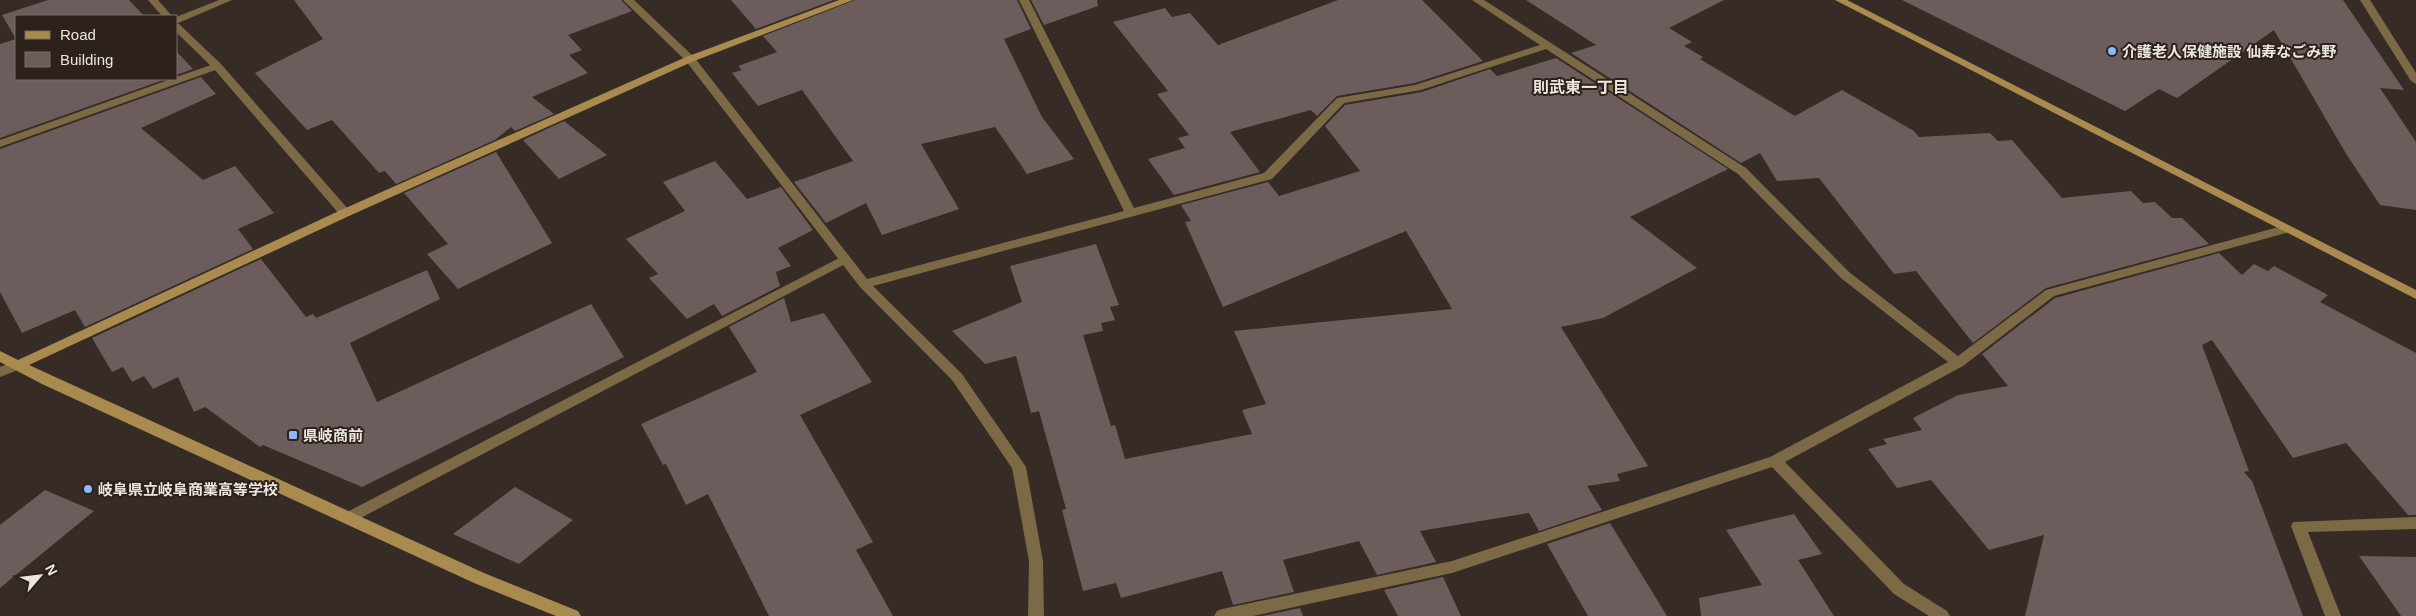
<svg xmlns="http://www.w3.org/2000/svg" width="2416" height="616" viewBox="0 0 2416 616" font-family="Arial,'Noto Sans JP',sans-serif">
  <rect width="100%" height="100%" fill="#362b25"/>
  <!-- building -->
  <g fill="#6c5d5c">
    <path d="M 48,0 L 129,0 L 144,16 L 16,16 L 16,79 L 166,79 L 0,138 L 0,44 L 16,39 L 2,15 Z"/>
    <path d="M 294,0 L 621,0 L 632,11 L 568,35 L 582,50 L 569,55 L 588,73 L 532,97 L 554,114 L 515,131 L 511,127 L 495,140 L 396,184 L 385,171 L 379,173 L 332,120 L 307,130 L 255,73 L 323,39 Z"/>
    <path d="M 731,0 L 834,0 L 756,29 Z"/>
    <path d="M 855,0 L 1017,0 L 1031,29 L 1004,39 L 1042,117 L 1074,159 L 1027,174 L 995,127 L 921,144 L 959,209 L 882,235 L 866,203 L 826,223 L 794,182 L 853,161 L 802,90 L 758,106 L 732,73 L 742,70 L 738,66 L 777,52 L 763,36 Z"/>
    <path d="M 1031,0 L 1097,0 L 1098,6 L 1044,25 Z"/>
    <path d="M 1338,0 L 1422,0 L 1483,61 L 1415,83 L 1337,96 L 1317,116 L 1311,110 L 1230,132 L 1260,172 L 1174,195 L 1148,159 L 1185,148 L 1178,138 L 1189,135 L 1157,94 L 1168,91 L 1113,22 L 1165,8 L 1172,17 L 1190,13 L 1218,45 Z"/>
    <path d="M 1526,0 L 1724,0 L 1669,28 L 1692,42 L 1684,46 L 1703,57 L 1700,59 L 1795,116 L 1842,90 L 1914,131 L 1919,137 L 1990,133 L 1998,141 L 2012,140 L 2062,198 L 2131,191 L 2143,203 L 2155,202 L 2172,218 L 2182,218 L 2209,244 L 2046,288 L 1973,343 L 1916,271 L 1894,274 L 1819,178 L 1777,181 L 1760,153 L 1741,163 L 1571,53 L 1596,45 Z"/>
    <path d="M 1902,0 L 2343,0 L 2404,90 L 2380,88 L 2416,142 L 2416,210 L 2380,205 L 2345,152 L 2274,30 L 2177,98 L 2159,89 L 2125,111 Z"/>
    <path d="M 176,51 L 193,69 L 176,75 Z"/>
    <path d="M 1556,58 L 1728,169 L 1630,217 L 1697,268 L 1603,318 L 1561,327 L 1648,466 L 1617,474 L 1620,481 L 1587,486 L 1602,510 L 1539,531 L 1529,513 L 1420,531 L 1436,562 L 1377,575 L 1359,541 L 1283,560 L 1294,592 L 1233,605 L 1222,571 L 1121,598 L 1116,583 L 1083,591 L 1062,510 L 1066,509 L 1039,411 L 1031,413 L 1016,356 L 985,364 L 952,331 L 1022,302 L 1010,266 L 1096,244 L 1119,305 L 1110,307 L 1115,320 L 1101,323 L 1103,331 L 1083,335 L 1111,426 L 1115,425 L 1125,459 L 1252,434 L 1242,410 L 1266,404 L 1234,331 L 1452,309 L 1406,231 L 1223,307 L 1185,222 L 1191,221 L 1181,205 L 1268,182 L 1279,196 L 1360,171 L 1325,126 L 1345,105 L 1422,92 L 1490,69 L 1497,76 Z"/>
    <path d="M 201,77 L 216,94 L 141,128 L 203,180 L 235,166 L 274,213 L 238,229 L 253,249 L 85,327 L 75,310 L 22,333 L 0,292 L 0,149 Z"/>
    <path d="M 564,121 L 607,155 L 559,179 L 523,140 Z"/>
    <path d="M 496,152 L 552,243 L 458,289 L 427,254 L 448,244 L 404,193 Z"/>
    <path d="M 715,161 L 747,199 L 781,187 L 813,230 L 778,248 L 791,266 L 776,272 L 780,286 L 722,316 L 714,304 L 687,319 L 649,278 L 658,274 L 626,239 L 685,211 L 663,182 Z"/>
    <path d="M 2219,253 L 2242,275 L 2254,264 L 2268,271 L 2274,266 L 2328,295 L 2320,302 L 2416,353 L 2416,515 L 2408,515 L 2346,443 L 2293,458 L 2212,340 L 2202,345 L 2249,471 L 2244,472 L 2252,481 L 2303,616 L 2025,616 L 2044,535 L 1989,550 L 1931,480 L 1897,488 L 1868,449 L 1887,444 L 1883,439 L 1922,430 L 1913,418 L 1958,395 L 2008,386 L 1982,354 L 2055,298 Z"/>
    <path d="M 261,259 L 306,317 L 313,314 L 316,318 L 427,270 L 440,299 L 350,343 L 377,402 L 591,304 L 624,357 L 362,487 L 263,445 L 260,447 L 205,407 L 194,412 L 178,377 L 153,389 L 144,376 L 132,382 L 123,367 L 112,372 L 92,338 Z"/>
    <path d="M 784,298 L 791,322 L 824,313 L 872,382 L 800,415 L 873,542 L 856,550 L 893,616 L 769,616 L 708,494 L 686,505 L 666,464 L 663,465 L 641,424 L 757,372 L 729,327 Z"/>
    <path d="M 515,487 L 573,520 L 519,564 L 453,534 Z"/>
    <path d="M 45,490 L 94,511 L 0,588 L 0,525 Z"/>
    <path d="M 1794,514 L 1822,554 L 1798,560 L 1834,616 L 1701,616 L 1699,598 L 1762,585 L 1726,530 Z"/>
    <path d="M 1610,523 L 1667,616 L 1588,616 L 1547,544 Z"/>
    <path d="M 2359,556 L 2416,557 L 2416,616 L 2401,616 Z"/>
    <path d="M 1443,577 L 1461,616 L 1398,616 L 1384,590 Z"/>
    <path d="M 1300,608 L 1303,616 L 1262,616 Z"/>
  </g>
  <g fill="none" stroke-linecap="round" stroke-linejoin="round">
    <!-- lane -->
    <g fill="#7c6a46" fill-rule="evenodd">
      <path d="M 219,0 L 232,0 L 176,24 L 176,17 Z"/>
      <path d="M 217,63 L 221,64 L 221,68 L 0,147 L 0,140 L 171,79 L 176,79 L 176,77 Z"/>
      <path d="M 845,255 L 849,256 L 851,259 L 849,262 L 353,522 L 348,524 L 343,522 L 341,518 L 343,514 Z"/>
    </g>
    <!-- street -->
    <g fill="#7c6a46" fill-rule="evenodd">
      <path d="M 148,0 L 158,0 L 172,16 L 162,16 Z"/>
      <path d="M 623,0 L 634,0 L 694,57 L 867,279 L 1124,211 L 1019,0 L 1029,0 L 1134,208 L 1264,173 L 1337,98 L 1415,85 L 1540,45 L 1472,0 L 1484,0 L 1746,168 L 1849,272 L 1958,356 L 2046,290 L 2286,225 L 2292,229 L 2290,232 L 2054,296 L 1963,366 L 1785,462 L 1904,584 L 1947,611 L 1950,616 L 1929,616 L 1894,594 L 1772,467 L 1452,573 L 1253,616 L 1214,616 L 1217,611 L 1222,609 L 1452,561 L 1770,457 L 1948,362 L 1841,278 L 1738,174 L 1546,49 L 1421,90 L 1344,103 L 1272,179 L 873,286 L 962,374 L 1026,467 L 1043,561 L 1044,616 L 1028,616 L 1029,561 L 1012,468 L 952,380 L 860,287 L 686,61 Z"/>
      <path d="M 2360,0 L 2370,0 L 2416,73 L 2416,84 L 2411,81 Z"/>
      <path d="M 176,23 L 179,24 L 221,64 L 349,210 L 351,213 L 349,216 L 341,216 L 213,68 L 176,32 Z"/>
      <path d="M 18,360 L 23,362 L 25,365 L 23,368 L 0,377 L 0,367 Z"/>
      <path d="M 2416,517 L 2416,529 L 2308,532 L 2341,616 L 2325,616 L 2291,526 L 2293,522 Z"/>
    </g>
    <!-- secondary -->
    <g fill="#a98b4f" fill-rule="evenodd">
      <path d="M 839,0 L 853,0 L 694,61 L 349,216 L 29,365 L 484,573 L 578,611 L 581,616 L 556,616 L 474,583 L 42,384 L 0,362 L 0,351 L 18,360 L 341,210 L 686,57 Z"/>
      <path d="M 1835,0 L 1847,0 L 2416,290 L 2416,299 Z"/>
    </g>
  </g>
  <!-- markers -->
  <g fill="#8bb9fc" stroke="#2c211b" stroke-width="2">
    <circle cx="2112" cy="51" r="5"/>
    <rect x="288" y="430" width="10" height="10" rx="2.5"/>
    <circle cx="88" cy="489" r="5"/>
  </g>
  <g text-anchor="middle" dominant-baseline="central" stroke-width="4" stroke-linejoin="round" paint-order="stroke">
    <!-- poi labels -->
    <g font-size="15" font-weight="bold" fill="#ece5e1" stroke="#2c211b" text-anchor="start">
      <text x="2122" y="51">介護老人保健施設 仙寿なごみ野</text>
      <text x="303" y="435">県岐商前</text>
      <text x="98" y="489">岐阜県立岐阜商業高等学校</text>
    </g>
    <!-- neighbourhood labels -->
    <g font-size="16" font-weight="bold" fill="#ece5e1" stroke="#2c211b">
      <text x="1581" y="87">則武東一丁目</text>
    </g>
  </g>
  <!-- legend -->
  <rect x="15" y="15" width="162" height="65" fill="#2c211b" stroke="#796f6a"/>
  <rect x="25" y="31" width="25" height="8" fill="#a98b4f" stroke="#796f6a"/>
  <text x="60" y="40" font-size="15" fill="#ece5e1">Road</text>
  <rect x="25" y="52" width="25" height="15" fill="#6c5d5c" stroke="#796f6a"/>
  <text x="60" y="65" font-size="15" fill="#ece5e1">Building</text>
  <!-- north arrow -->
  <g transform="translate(40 576) rotate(62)" stroke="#2c211b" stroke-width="4" paint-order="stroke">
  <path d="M0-4L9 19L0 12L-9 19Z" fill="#ece5e1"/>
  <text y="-8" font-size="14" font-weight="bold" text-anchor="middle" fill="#ece5e1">N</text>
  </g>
</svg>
